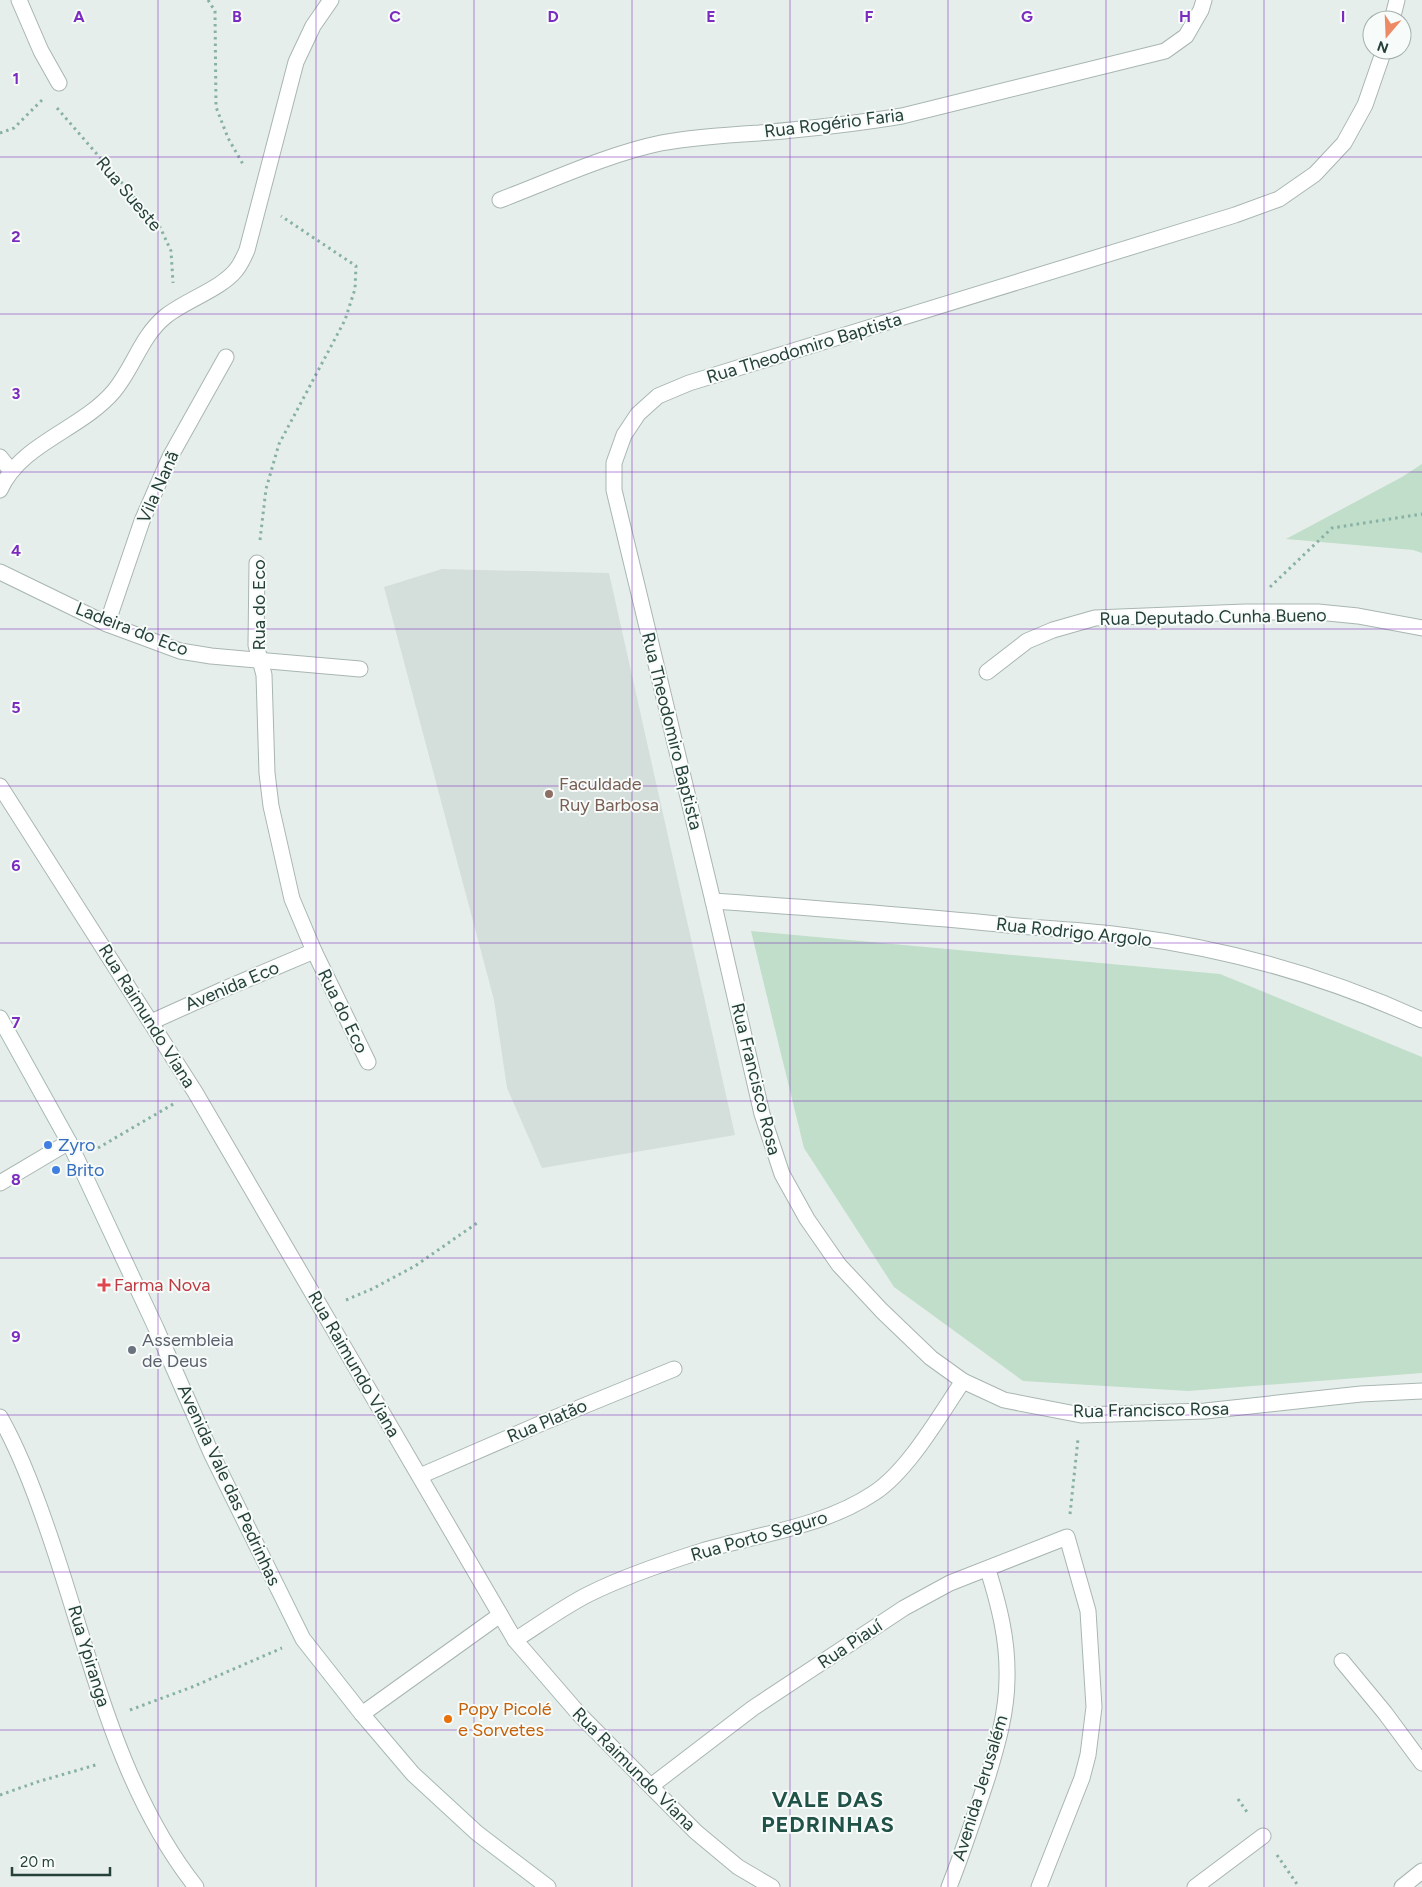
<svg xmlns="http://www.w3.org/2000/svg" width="1422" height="1887" viewBox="0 0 1422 1887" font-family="Figtree,sans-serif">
  <rect width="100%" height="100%" fill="#e6eeeb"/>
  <!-- built -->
  <path fill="#d4deda" d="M 442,569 L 609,573 L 735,1135 L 542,1168 L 507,1088 L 494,1000 L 384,587 Z"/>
  <!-- green -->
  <g fill="#c0dec9">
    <path d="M 1422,464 L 1422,553 L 1413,550 L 1286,539 L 1402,477 Z"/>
    <path d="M 751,931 L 1220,974 L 1422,1057 L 1422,1373 L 1188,1391 L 1023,1381 L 894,1287 L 804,1148 Z"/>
  </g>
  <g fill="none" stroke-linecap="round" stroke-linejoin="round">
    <!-- lane casing -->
    <g stroke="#a8b6b2" stroke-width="17">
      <g id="lane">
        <path d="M 257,563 L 256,645 L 264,675 L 267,773 L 271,806 L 292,899 L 314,951 L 368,1062"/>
        <path d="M 107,624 L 142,521 L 170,457 L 226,357"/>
        <path d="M 1342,1661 L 1385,1713 L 1422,1763"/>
      </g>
    </g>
    <!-- street casing -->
    <g stroke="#a8b6b2" stroke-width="17">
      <g id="street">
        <path d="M 19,0 L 41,51 L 59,83"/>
        <path d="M 1392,20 L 1397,0"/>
        <path d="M 1384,50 L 1365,105 L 1344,143 L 1315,174 L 1279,199 L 1235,215 L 689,383 L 658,396 L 638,414 L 624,435 L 614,463 L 614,490 L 713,901 L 762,1114 L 782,1174 L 807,1219 L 839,1265 L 882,1311 L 931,1358 L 963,1381 L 1004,1400 L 1081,1415 L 1205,1411 L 1361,1394 L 1422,1391"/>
        <path d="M 500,200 C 550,181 608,154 661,143 C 693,137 726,135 759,133 C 807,129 854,124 902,116 L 1165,51 L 1186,36 L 1201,10 L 1204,0"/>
        <path d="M 0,457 L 11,471"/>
        <path d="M 0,490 C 21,443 81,430 114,391 C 134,367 141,336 166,316 C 186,300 221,289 236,270 C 241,264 244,257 247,250 L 296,62 L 313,26 L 331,0"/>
        <path d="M 0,572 L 107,624 L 180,651 L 211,656 L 360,669"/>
        <path d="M 987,672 L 1027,641 L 1053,630 L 1095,618 L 1245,612 L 1318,612 L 1358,616 L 1422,628"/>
        <path d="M 0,786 L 195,1092 L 515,1640 L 579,1714 L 696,1832 L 738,1867 L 772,1887"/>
        <path d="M 713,901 C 812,908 910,915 1008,925 C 1048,929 1089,930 1128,936 C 1229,949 1330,978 1422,1020"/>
        <path d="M 151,1022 L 222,990 L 314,951"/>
        <path d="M 0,1183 L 69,1142"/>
        <path d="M 0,1417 C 20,1452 34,1490 47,1528 C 90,1650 114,1783 196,1887"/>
        <path d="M 420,1476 L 542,1423 L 674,1369"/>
        <path d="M 515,1640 C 539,1625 563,1607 589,1594 C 625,1576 664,1563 702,1551 C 759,1534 823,1527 874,1493 C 908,1471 940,1415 963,1381"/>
        <path d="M 362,1714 L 500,1615"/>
        <path d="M 651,1786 L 753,1708 L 904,1608 L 950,1583 L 1067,1537 L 1088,1611 L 1094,1707 L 1088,1755 L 1082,1778 L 1039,1887"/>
        <path d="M 949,1887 C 963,1852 975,1815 987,1779 C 997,1746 1007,1712 1007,1678 C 1008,1640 999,1605 988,1570"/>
        <path d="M 1195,1887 L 1263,1836"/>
        <path d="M 1402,1887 L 1422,1871"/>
      </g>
    </g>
    <!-- secondary casing -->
    <g stroke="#a5bab3" stroke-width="17">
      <path id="secondary" d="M 0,1018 L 69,1142 L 156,1328 L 212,1455 L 303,1639 L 362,1714 L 413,1774 L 477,1833 L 548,1887"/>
    </g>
    <!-- path -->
    <g stroke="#88b1a5" stroke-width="3" stroke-dasharray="2.5 4" stroke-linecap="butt">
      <path d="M 208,0 L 215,11 L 216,107 L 228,138 L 244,166"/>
      <path d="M 57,108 L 160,227 L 171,251 L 173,283"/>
      <path d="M 0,133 L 14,128 L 42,100"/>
      <path d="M 260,540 L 266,489 L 279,444 L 345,320 L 355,289 L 356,266 L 281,216"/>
      <path d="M 1270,587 L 1332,528 L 1422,514"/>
      <path d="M 98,1148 L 175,1103"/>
      <path d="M 346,1300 L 372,1289 L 415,1266 L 480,1221"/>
      <path d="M 1070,1514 L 1078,1439"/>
      <path d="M 130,1710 L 192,1687 L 282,1648"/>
      <path d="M 0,1795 L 37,1782 L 99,1764"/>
      <path d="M 1238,1799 L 1249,1815"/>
      <path d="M 1277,1855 L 1299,1887"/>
    </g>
    <!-- lane -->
    <use href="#lane" stroke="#fff" stroke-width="15"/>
    <!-- street -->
    <use href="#street" stroke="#fff" stroke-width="15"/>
    <!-- secondary -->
    <use href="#secondary" stroke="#fff" stroke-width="15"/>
  </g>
  <!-- grid -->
  <path fill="none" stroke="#7b2cbf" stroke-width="1" stroke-opacity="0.55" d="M 158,0 L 158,1887M 316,0 L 316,1887M 474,0 L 474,1887M 632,0 L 632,1887M 790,0 L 790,1887M 948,0 L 948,1887M 1106,0 L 1106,1887M 1264,0 L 1264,1887M 0,157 L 1422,157M 0,314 L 1422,314M 0,472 L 1422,472M 0,629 L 1422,629M 0,786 L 1422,786M 0,943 L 1422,943M 0,1101 L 1422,1101M 0,1258 L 1422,1258M 0,1415 L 1422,1415M 0,1572 L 1422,1572M 0,1730 L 1422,1730"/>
  <!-- markers -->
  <circle fill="#8d6e63" stroke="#f7fbf9" stroke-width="2" cx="549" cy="794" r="5"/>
  <g fill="#3f7fe0" stroke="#f7fbf9" stroke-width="2">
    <circle cx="48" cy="1145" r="5"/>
    <circle cx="56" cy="1170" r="5"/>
  </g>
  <path fill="#e0444e" stroke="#f7fbf9" stroke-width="2" d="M101.5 1277.5h5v5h5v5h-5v5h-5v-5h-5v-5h5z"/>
  <circle fill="#6b7280" stroke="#f7fbf9" stroke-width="2" cx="132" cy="1350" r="5"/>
  <circle fill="#e8710a" stroke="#f7fbf9" stroke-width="2" cx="448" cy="1719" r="5"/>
  <g text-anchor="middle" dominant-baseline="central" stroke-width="4" stroke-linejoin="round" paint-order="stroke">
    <!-- street labels -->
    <g font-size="18" fill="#254039" stroke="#f7fbf9">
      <text transform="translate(834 123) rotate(-7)">Rua Rogério Faria</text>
      <text transform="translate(129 194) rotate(50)">Rua Sueste</text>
      <text transform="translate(804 348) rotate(-17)">Rua Theodomiro Baptista</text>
      <text transform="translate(158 487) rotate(-66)">Vila Nanã</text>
      <text transform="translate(259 605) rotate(-90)">Rua do Eco</text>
      <text transform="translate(1213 617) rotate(-1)">Rua Deputado Cunha Bueno</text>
      <text transform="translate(132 629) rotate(21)">Ladeira do Eco</text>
      <text transform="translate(672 731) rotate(76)">Rua Theodomiro Baptista</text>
      <text transform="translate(1074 932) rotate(6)">Rua Rodrigo Argolo</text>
      <text transform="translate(232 986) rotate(-23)">Avenida Eco</text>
      <text transform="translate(343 1011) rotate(64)">Rua do Eco</text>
      <text transform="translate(147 1016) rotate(58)">Rua Raimundo Viana</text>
      <text transform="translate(756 1079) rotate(76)">Rua Francisco Rosa</text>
      <text transform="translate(354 1364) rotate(60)">Rua Raimundo Viana</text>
      <text transform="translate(1151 1410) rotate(-1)">Rua Francisco Rosa</text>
      <text transform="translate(547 1421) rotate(-23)">Rua Platão</text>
      <text transform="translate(229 1485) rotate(65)">Avenida Vale das Pedrinhas</text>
      <text transform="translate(759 1536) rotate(-16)">Rua Porto Seguro</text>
      <text transform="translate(850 1644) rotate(-34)">Rua Piauí</text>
      <text transform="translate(89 1656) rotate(73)">Rua Ypiranga</text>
      <text transform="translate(634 1769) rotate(45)">Rua Raimundo Viana</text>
      <text transform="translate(980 1788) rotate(-73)">Avenida Jerusalém</text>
    </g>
    <!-- education labels -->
    <g font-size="18" fill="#785e54" stroke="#f7fbf9" text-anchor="start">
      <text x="559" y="784">Faculdade<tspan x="559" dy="21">Ruy Barbosa</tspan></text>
    </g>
    <!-- shop labels -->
    <g font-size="18" fill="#366cbe" stroke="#f7fbf9" text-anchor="start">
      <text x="58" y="1145">Zyro</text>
      <text x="66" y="1170">Brito</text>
    </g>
    <!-- health labels -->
    <g font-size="18" fill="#be3a42" stroke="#f7fbf9" text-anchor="start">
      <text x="114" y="1285">Farma Nova</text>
    </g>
    <!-- worship labels -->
    <g font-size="18" fill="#5b616d" stroke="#f7fbf9" text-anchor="start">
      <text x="142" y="1340">Assembleia<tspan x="142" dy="21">de Deus</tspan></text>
    </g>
    <!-- food labels -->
    <g font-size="18" fill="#c56008" stroke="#f7fbf9" text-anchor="start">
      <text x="458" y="1709">Popy Picolé<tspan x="458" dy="21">e Sorvetes</tspan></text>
    </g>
    <!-- district labels -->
    <g font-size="22" font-weight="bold" letter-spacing="1" fill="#215247" stroke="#f7fbf9">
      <text x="828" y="1799">VALE DAS<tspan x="828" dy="25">PEDRINHAS</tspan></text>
    </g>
  </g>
  <g font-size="16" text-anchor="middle" font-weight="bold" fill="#7b2cbf" stroke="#f7fbf9" stroke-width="4" stroke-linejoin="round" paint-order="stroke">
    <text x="79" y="22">A</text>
    <text x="237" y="22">B</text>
    <text x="395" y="22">C</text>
    <text x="553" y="22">D</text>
    <text x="711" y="22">E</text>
    <text x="869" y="22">F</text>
    <text x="1027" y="22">G</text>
    <text x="1185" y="22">H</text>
    <text x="1343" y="22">I</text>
    <text x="16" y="84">1</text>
    <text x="16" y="242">2</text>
    <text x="16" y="399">3</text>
    <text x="16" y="556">4</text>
    <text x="16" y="713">5</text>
    <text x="16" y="871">6</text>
    <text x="16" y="1028">7</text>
    <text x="16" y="1185">8</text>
    <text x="16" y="1342">9</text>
  </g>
  <!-- north arrow -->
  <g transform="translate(1387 35) rotate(199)"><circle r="24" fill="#f7fbf9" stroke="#a3b0ac"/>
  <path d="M0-4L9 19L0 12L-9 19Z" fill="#ed8a65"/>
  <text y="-8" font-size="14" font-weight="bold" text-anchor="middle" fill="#254039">N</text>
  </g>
  <!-- scale -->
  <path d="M12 1867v8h98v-8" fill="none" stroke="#254039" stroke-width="2.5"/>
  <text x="20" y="1867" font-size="15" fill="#254039" stroke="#f7fbf9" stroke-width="4" paint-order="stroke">20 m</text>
</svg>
